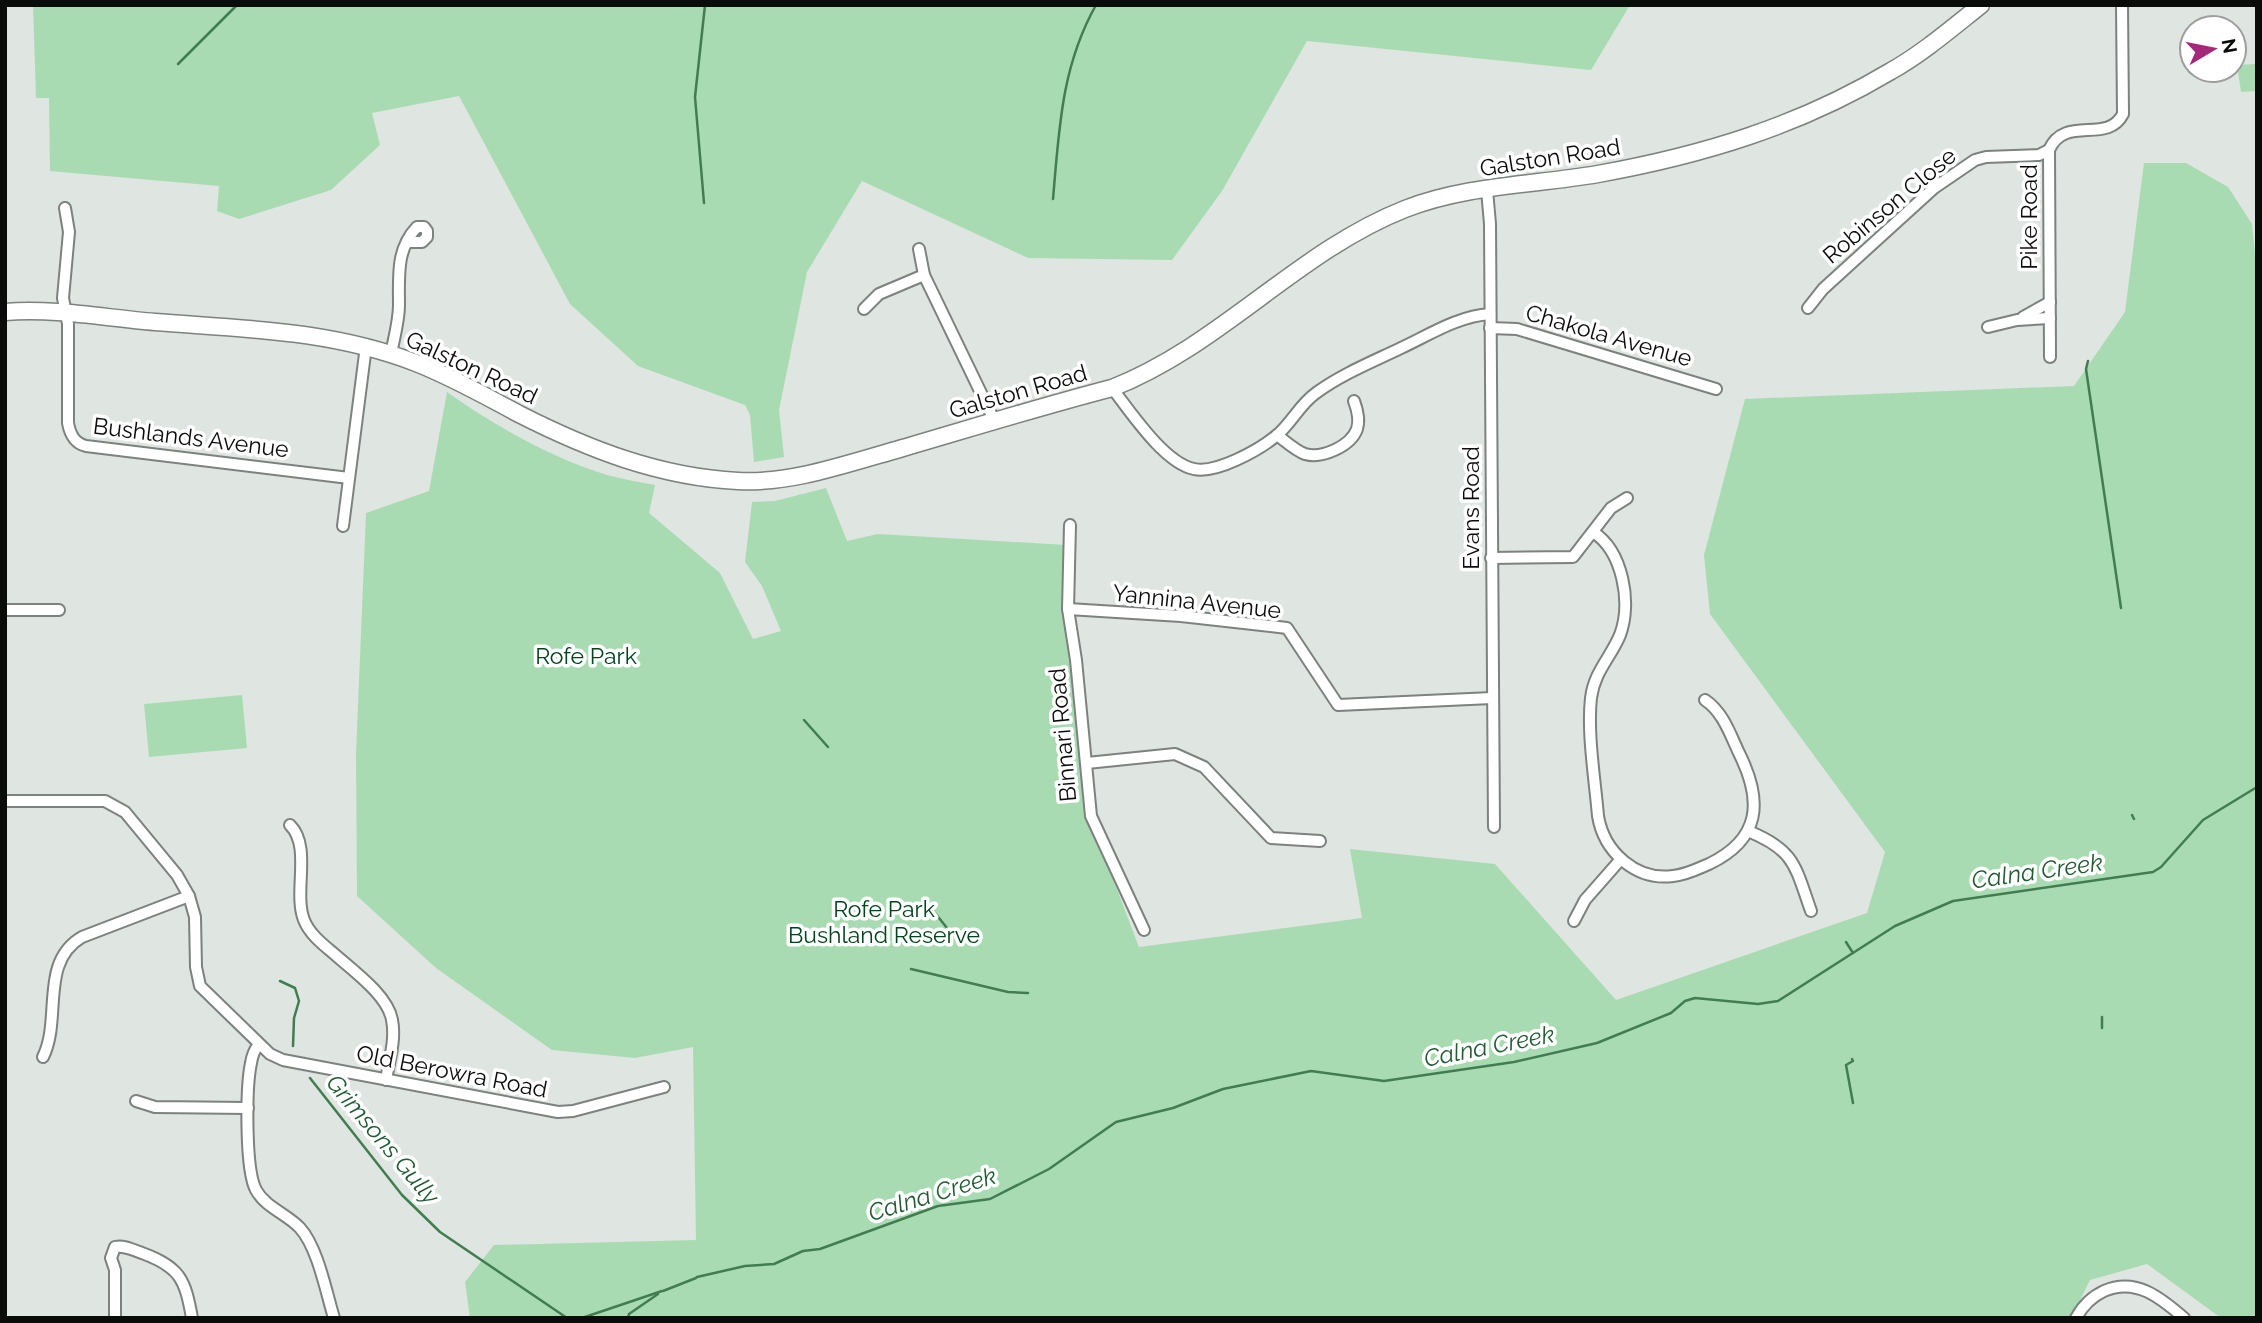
<svg xmlns="http://www.w3.org/2000/svg" width="2262" height="1323" viewBox="0 0 2262 1323" font-family="Raleway,sans-serif">
  <rect width="100%" height="100%" fill="#dfe5e0"/>
  <!-- green -->
  <g fill="#a9dbb3">
    <path d="M 33,5 L 1630,5 L 1591,70 L 1307,41 L 1222,191 L 1172,260 L 1028,258 L 862,181 L 807,272 L 779,410 L 784,457 L 754,462 L 750,415 L 745,405 L 638,366 L 570,304 L 459,96 L 372,113 L 380,145 L 331,190 L 239,219 L 217,211 L 219,186 L 50,171 L 49,98 L 36,98 Z"/>
    <path d="M 2256,64 L 2256,91 L 2241,92 L 2237,65 Z"/>
    <path d="M 2144,163 L 2186,163 L 2228,187 L 2252,224 L 2257,274 L 2257,1317 L 2221,1318 L 2147,1264 L 2090,1280 L 2071,1318 L 470,1318 L 465,1282 L 494,1245 L 696,1240 L 693,1047 L 635,1058 L 552,1050 L 436,968 L 357,896 L 356,754 L 366,513 L 429,491 L 447,392 C 495,426 550,457 607,475 C 622,479 639,482 655,485 L 649,513 L 720,573 L 753,639 L 781,631 L 762,586 L 745,562 L 752,502 L 775,501 L 826,488 L 847,541 L 878,534 L 1067,545 L 1089,816 L 1139,947 L 1362,918 L 1350,849 L 1495,864 L 1616,1000 L 1867,913 L 1885,852 L 1710,614 L 1704,555 L 1745,399 L 2074,386 L 2125,312 Z"/>
    <path d="M 242,695 L 247,748 L 149,757 L 144,704 Z"/>
  </g>
  <g fill="none" stroke-linecap="round" stroke-linejoin="round">
    <!-- stream -->
    <g stroke="#417d51" stroke-width="2.5">
      <path d="M 178,64 L 237,5"/>
      <path d="M 1053,199 C 1059,131 1061,67 1096,5"/>
      <path d="M 704,203 L 695,97 L 705,5"/>
      <path d="M 2088,361 L 2086,369 L 2121,608"/>
      <path d="M 804,720 L 828,747"/>
      <path d="M 2132,815 L 2134,819"/>
      <path d="M 931,908 L 951,933"/>
      <path d="M 1846,942 L 1853,953"/>
      <path d="M 911,969 L 1008,992 L 1028,993"/>
      <path d="M 280,981 L 295,988 L 299,1001 L 294,1018 L 293,1046"/>
      <path d="M 2102,1017 L 2102,1028"/>
      <path d="M 1852,1059 L 1853,1061 L 1846,1065 L 1853,1103"/>
      <path d="M 310,1078 L 402,1195 L 440,1232 L 567,1318"/>
      <path d="M 697,1277 L 745,1266 L 774,1264 L 803,1251 L 820,1249 L 938,1206 L 990,1199 L 1049,1169 L 1116,1122 L 1173,1108 L 1223,1089 L 1311,1071 L 1384,1081 L 1514,1062 L 1597,1043 L 1671,1013 L 1685,1001 L 1695,998 L 1758,1004 L 1778,1001 L 1895,926 L 1953,901 L 2153,872 L 2161,867 L 2203,820 L 2257,787"/>
      <path d="M 663,1291 L 696,1278"/>
      <path d="M 582,1318 L 662,1291"/>
      <path d="M 628,1318 L 629,1314 L 658,1294"/>
    </g>
    <!-- minor casing -->
    <g stroke="#7c827d" stroke-width="14">
      <g id="minor">
        <path d="M 1487,190 L 1490,224 L 1494,827"/>
        <path d="M 65,208 L 69,232 L 63,298 L 68,324 L 68,423 C 70,434 74,443 86,446 L 349,478"/>
        <path d="M 919,249 L 924,275"/>
        <path d="M 1808,308 L 1823,289 L 1934,188 L 1975,160 L 1986,157 L 2039,155 L 2049,150"/>
        <path d="M 864,309 L 879,294 L 924,275 L 995,422"/>
        <path d="M 2023,317 L 2050,302"/>
        <path d="M 1988,327 L 2017,320 L 2050,318"/>
        <path d="M 1490,328 L 1517,329 L 1716,389"/>
        <path d="M 391,354 C 394,338 399,321 399,305 C 399,276 396,249 417,227 L 424,227 L 427,231 L 427,237 L 422,242 L 408,242"/>
        <path d="M 2050,357 L 2049,150 C 2065,114 2107,145 2123,114 L 2122,5"/>
        <path d="M 1112,388 C 1130,411 1164,463 1194,469 C 1216,474 1259,450 1276,436 C 1291,424 1300,404 1316,393 C 1342,374 1372,362 1401,348 C 1429,335 1458,316 1490,314"/>
        <path d="M 1277,435 C 1285,441 1296,451 1305,454 C 1322,459 1351,446 1357,429 C 1360,420 1357,409 1354,401"/>
        <path d="M 1070,525 L 1068,609 L 1076,660 L 1091,816 L 1144,930"/>
        <path d="M 343,526 L 366,346"/>
        <path d="M 1593,532 C 1623,551 1632,603 1620,635 C 1611,657 1594,672 1591,698 C 1587,733 1595,780 1598,816 C 1604,852 1636,881 1673,876 C 1686,875 1697,869 1709,864 C 1761,839 1763,801 1739,753 C 1730,734 1723,712 1705,700"/>
        <path d="M 1491,558 L 1573,557 L 1611,508 L 1627,498"/>
        <path d="M 1068,609 L 1181,616 L 1287,628 L 1338,705 L 1492,698"/>
        <path d="M 5,610 L 59,610"/>
        <path d="M 1087,763 L 1175,754 L 1204,767 L 1271,838 L 1320,841"/>
        <path d="M 5,801 L 105,801 L 125,812 L 177,875 L 189,896 L 195,917 L 196,967 L 200,986 L 270,1054 L 283,1060 L 558,1112 L 573,1111 L 664,1087"/>
        <path d="M 290,825 C 312,847 293,892 304,920 C 309,933 321,943 332,952 C 351,969 388,995 392,1020 C 396,1039 389,1061 386,1080"/>
        <path d="M 1748,831 C 1795,850 1795,866 1811,911"/>
        <path d="M 1574,921 L 1585,900 L 1621,859"/>
        <path d="M 259,1044 C 255,1049 252,1056 251,1063 C 246,1087 245,1170 256,1190 C 265,1207 287,1214 300,1228 C 318,1248 326,1292 334,1318"/>
        <path d="M 43,1057 C 62,1019 39,962 82,937 L 189,896"/>
        <path d="M 136,1101 L 155,1107 L 248,1108"/>
        <path d="M 115,1318 L 115,1270 L 111,1258 L 115,1247 C 125,1245 133,1250 142,1253 C 180,1267 185,1279 192,1318"/>
        <path d="M 2076,1318 C 2083,1305 2091,1297 2104,1291 C 2136,1277 2161,1298 2184,1318"/>
      </g>
    </g>
    <!-- primary casing -->
    <g stroke="#7c827d" stroke-width="19">
      <path id="primary" d="M 5,312 C 55,308 105,318 155,322 C 244,329 331,330 416,363 C 452,377 485,396 519,414 C 588,449 659,477 738,481 C 790,484 846,464 896,450 C 968,429 1039,407 1112,388 C 1220,346 1298,251 1405,209 C 1466,185 1534,185 1598,174 C 1703,155 1799,126 1891,71 C 1923,53 1952,28 1981,5"/>
    </g>
    <!-- minor -->
    <use href="#minor" stroke="#fff" stroke-width="10"/>
    <!-- primary -->
    <use href="#primary" stroke="#fff" stroke-width="16"/>
  </g>
  <g text-anchor="middle" dominant-baseline="central" stroke-width="7" stroke-linejoin="round" paint-order="stroke">
    <!-- street labels -->
    <g font-size="23" fill="#0a0c0a" stroke="#fff">
      <text transform="translate(1550 157) rotate(-9)">Galston Road</text>
      <text transform="translate(1889 205) rotate(-40)">Robinson Close</text>
      <text transform="translate(2028 217) rotate(-90)">Pike Road</text>
      <text transform="translate(1609 335) rotate(16)">Chakola Avenue</text>
      <text transform="translate(472 367) rotate(25)">Galston Road</text>
      <text transform="translate(1018 391) rotate(-16)">Galston Road</text>
      <text transform="translate(191 437) rotate(7)">Bushlands Avenue</text>
      <text transform="translate(1470 508) rotate(-90)">Evans Road</text>
      <text transform="translate(1197 601) rotate(6)">Yannina Avenue</text>
      <text transform="translate(1062 735) rotate(-95)">Binnari Road</text>
      <text transform="translate(452 1071) rotate(11)">Old Berowra Road</text>
    </g>
    <!-- park labels -->
    <g font-size="23" fill="#00441c" stroke="#fff">
      <text x="586" y="655">Rofe Park</text>
      <text x="884" y="908">Rofe Park<tspan x="884" dy="26">Bushland Reserve</tspan></text>
    </g>
    <!-- water labels -->
    <g font-size="24" font-style="italic" fill="#205c32" stroke="#fff">
      <text transform="translate(2037 871) rotate(-8)">Calna Creek</text>
      <text transform="translate(1489 1046) rotate(-11)">Calna Creek</text>
      <text transform="translate(383 1139) rotate(50)">Grimsons Gully</text>
      <text transform="translate(932 1194) rotate(-17)">Calna Creek</text>
    </g>
  </g>
  <!-- border -->
  <rect width="2262" height="1323" fill="none" stroke="#0a0c0a" stroke-width="14"/>
  <!-- north arrow -->
  <g transform="translate(2213 49) rotate(80)"><circle r="33" fill="#ffffff" stroke="#9d9e9d" stroke-width="2"/>
  <path d="M0-5L12 26L0 18L-12 26Z" fill="#a6287a"/>
  <text y="-10" font-size="19" font-weight="bold" text-anchor="middle" fill="#0a0c0a">N</text>
  </g>
</svg>
